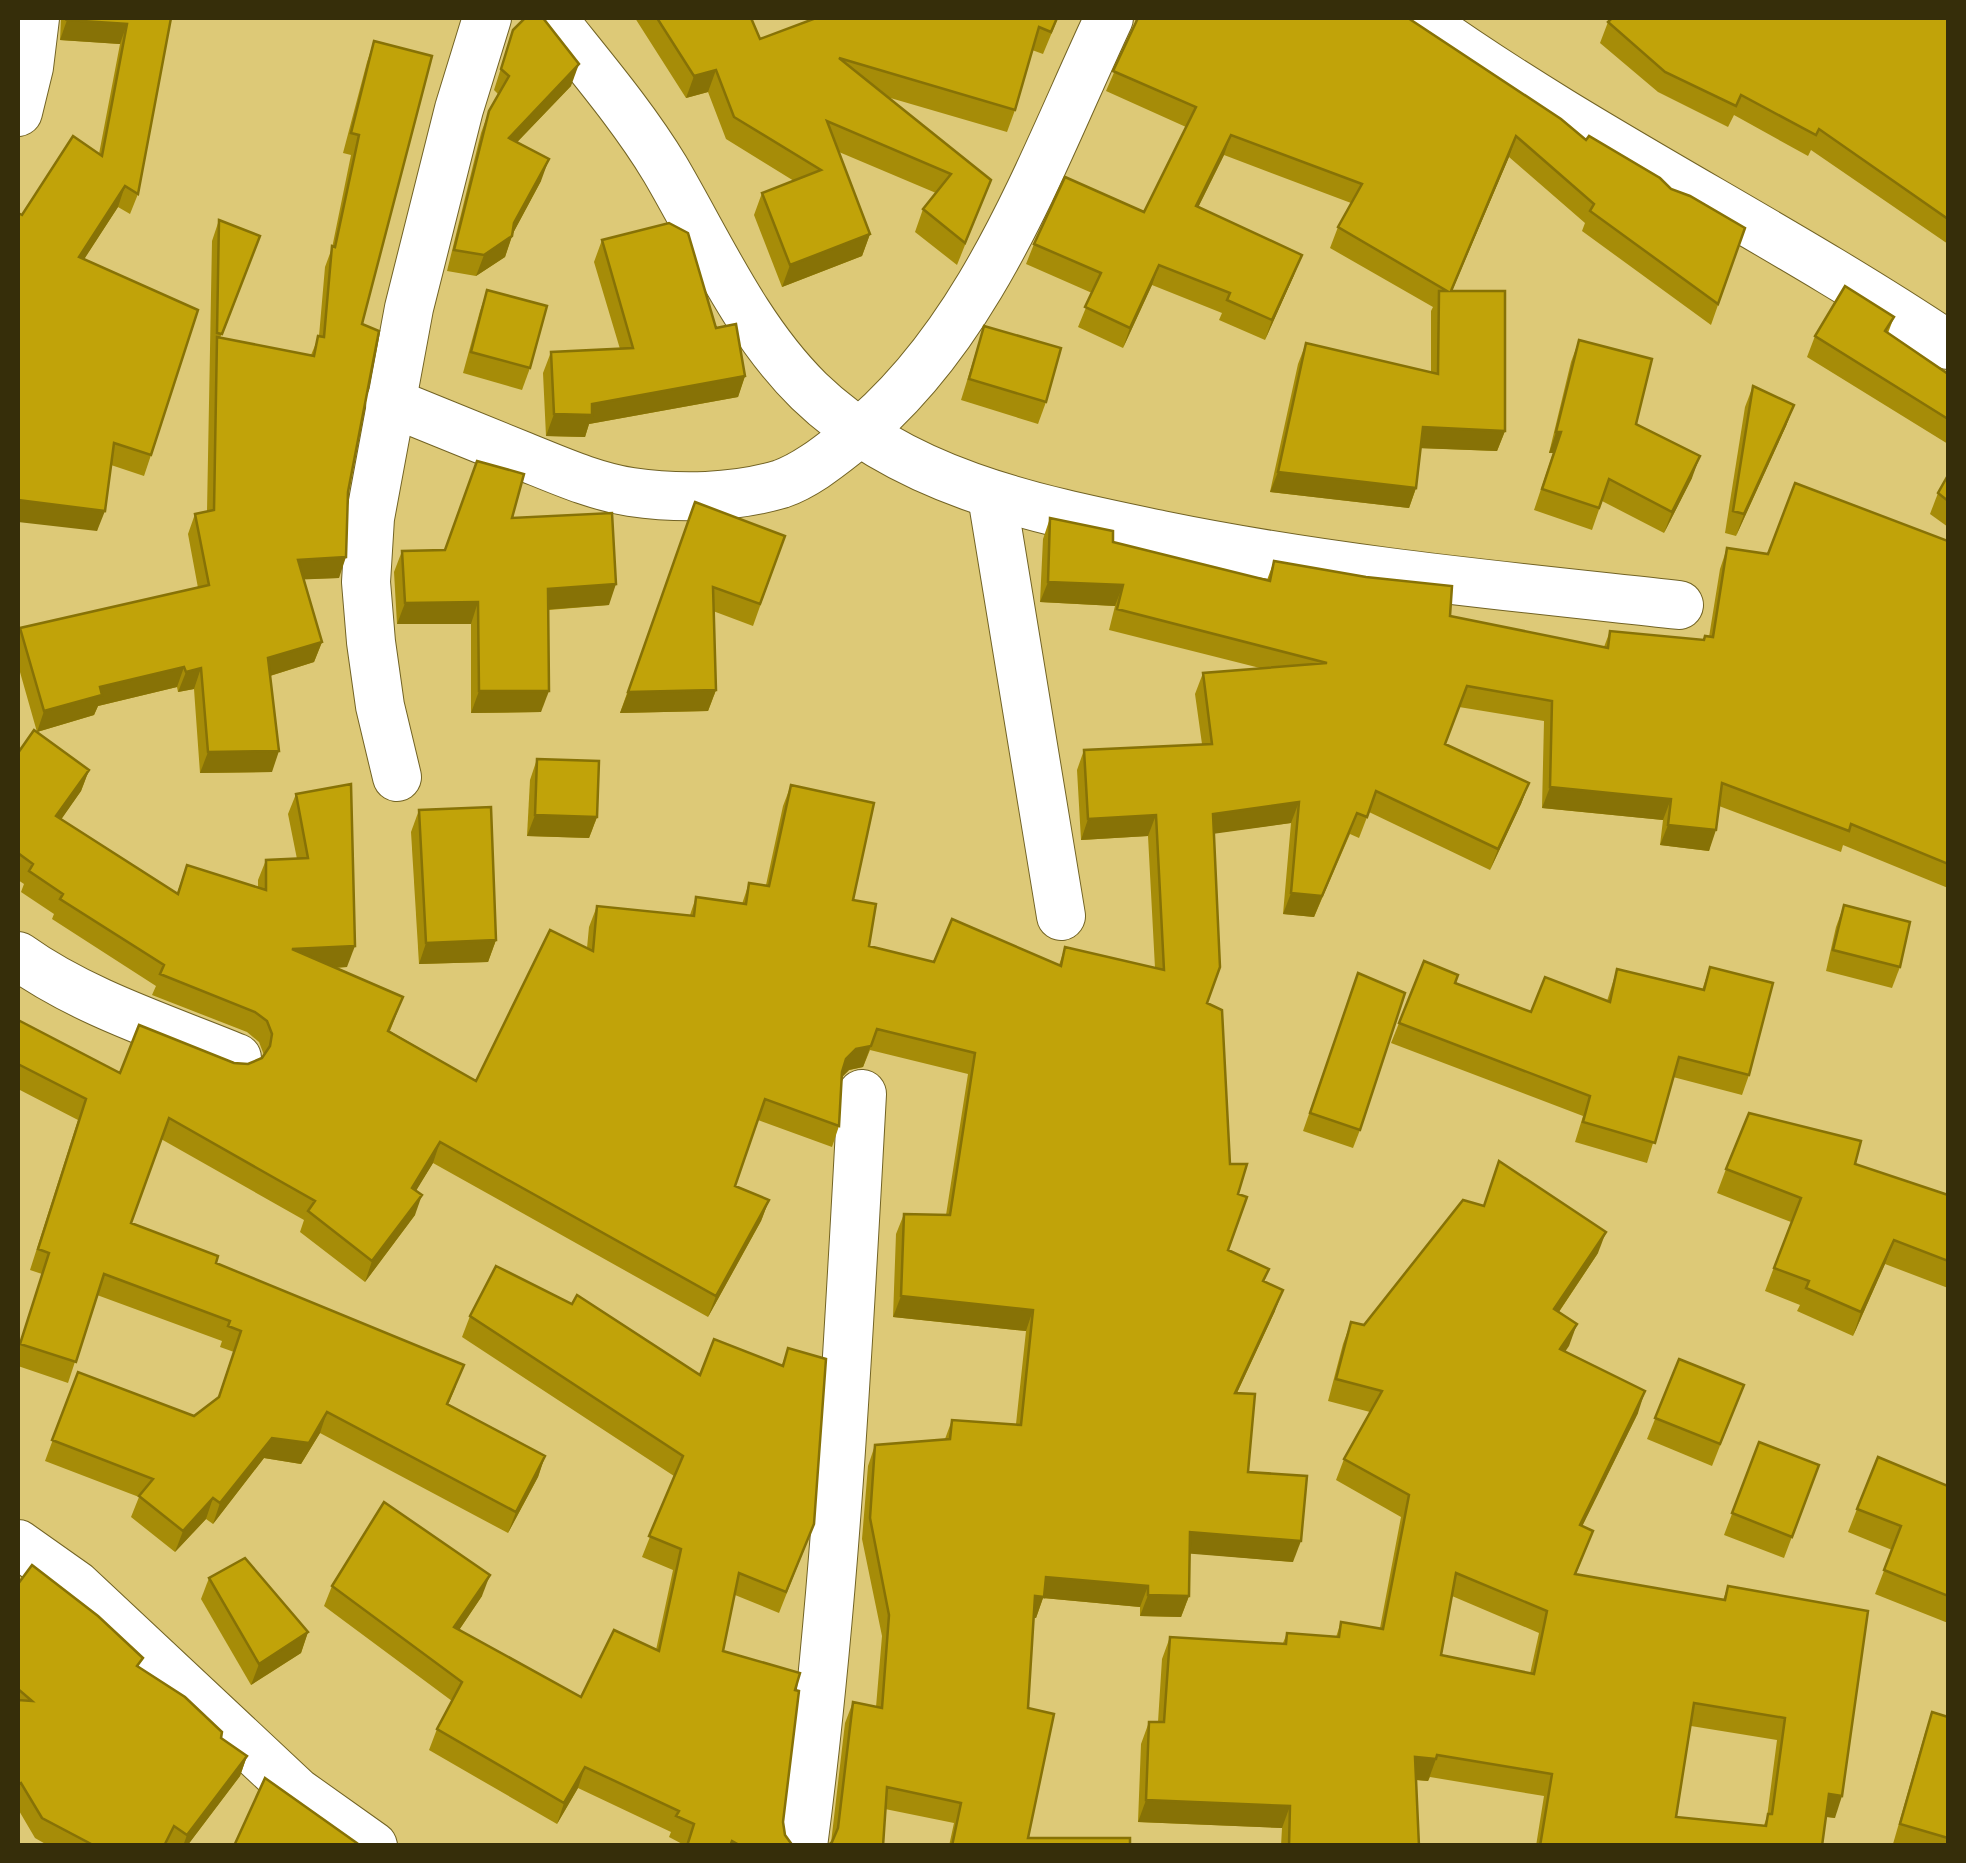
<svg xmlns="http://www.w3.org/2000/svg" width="1966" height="1863" viewBox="0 0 1966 1863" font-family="Ubuntu,sans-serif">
  <rect width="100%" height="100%" fill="#ddc977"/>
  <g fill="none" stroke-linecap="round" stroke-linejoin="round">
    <!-- street casing -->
    <g stroke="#726324" stroke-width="50">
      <g id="street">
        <path d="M 552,18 C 590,66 633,116 665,169 C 709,244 746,329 809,391 C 904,483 1036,509 1161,535 C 1332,570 1505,586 1679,605"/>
        <path d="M 1418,18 C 1587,139 1776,230 1948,345"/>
        <path d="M 18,112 L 29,67 L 35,18"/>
        <path d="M 390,402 C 434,420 479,438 523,456 C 558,470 593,486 631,492 C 679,499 734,498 781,484 C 804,476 826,459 845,444 C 980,340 1039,167 1109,18"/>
        <path d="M 992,496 L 1061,916"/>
        <path d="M 397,777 L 380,706 L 371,642 L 366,582 L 370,518 L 409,308 L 459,109 L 487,18"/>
        <path d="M 18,956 C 82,1002 164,1028 237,1058"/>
        <path d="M 18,1544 L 76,1585 L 297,1792 L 373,1846"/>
        <path d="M 803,1846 C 836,1596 848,1345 862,1094"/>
      </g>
    </g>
    <!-- street -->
    <use href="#street" stroke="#fff" stroke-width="48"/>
  </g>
  <!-- wall -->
  <g fill="#a68c08" fill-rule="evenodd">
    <path d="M 61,18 L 171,18 L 138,194 L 130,214 L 118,207 L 84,259 L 151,455 L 144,476 L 111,465 L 97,531 L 22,215 L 99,154 L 120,44 L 60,40 Z"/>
    <path d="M 635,18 L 751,18 L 760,39 L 816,18 L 1058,18 L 1043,54 L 1032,50 L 1015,110 L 1007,132 L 887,97 L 991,180 L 957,265 L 915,232 L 923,209 L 936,193 L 839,152 L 870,234 L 862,256 L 782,287 L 754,215 L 762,193 L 794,181 L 726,139 L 708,92 L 686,98 Z"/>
    <path d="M 1136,18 L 1408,18 L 1586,140 L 1671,189 L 1745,228 L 1711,325 L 1582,231 L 1585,223 L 1509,157 L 1452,291 L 1505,431 L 1497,451 L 1421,448 L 1416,488 L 1409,508 L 1270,492 L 1298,364 L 1306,343 L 1431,372 L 1431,311 L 1433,307 L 1330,248 L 1338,227 L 1351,203 L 1224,155 L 1198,207 L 1294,275 L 1265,340 L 1219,320 L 1222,313 L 1152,285 L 1123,348 L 1078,327 L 1092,293 L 1026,264 L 1034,244 L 1144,212 L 1186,127 L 1106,91 L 1135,24 Z"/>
    <path d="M 1948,18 L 1948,244 L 1811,150 L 1808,156 L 1734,115 L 1728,127 L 1658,92 L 1600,43 L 1608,22 Z"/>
    <path d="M 513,30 L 571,86 L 517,142 L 541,181 L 513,233 L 505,257 L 476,276 L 447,271 L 481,133 L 489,111 L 498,94 L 494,90 Z"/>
    <path d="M 374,41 L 362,324 L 348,492 L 339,578 L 303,579 L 322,642 L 314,662 L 270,676 L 272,772 L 200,773 L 194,689 L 178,692 L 177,687 L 98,706 L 94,715 L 37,732 L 18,665 L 18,635 L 20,628 L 198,588 L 188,534 L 195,514 L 207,512 L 212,241 L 219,220 L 260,236 L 220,338 L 311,355 L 319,336 L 325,267 L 332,248 L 351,155 L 343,153 L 367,62 Z"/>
    <path d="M 602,240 L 716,328 L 745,376 L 738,397 L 589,424 L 585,437 L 546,436 L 543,373 L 551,352 L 620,349 L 594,262 Z"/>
    <path d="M 487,290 L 530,368 L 522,390 L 463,373 L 480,311 Z"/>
    <path d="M 1894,317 L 1888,333 L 1948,374 L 1948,444 L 1807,357 L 1815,336 Z"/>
    <path d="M 984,326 L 1046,402 L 1038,424 L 961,400 Z"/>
    <path d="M 1579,340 L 1636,424 L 1692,478 L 1664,533 L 1602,501 L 1592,530 L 1534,510 L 1553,453 L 1549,453 L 1571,362 Z"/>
    <path d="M 1753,386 L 1794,405 L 1786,426 L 1736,536 L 1725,533 L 1745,407 Z"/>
    <path d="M 1948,478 L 1948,527 L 1930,514 L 1938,493 Z"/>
    <path d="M 695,502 L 785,536 L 753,626 L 713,611 L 716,690 L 708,711 L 620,713 Z"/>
    <path d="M 512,518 L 609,605 L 549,610 L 541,712 L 471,713 L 471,624 L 397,624 L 394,572 L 402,551 L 445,550 Z"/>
    <path d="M 1050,518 L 1113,542 L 1267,580 L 1274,561 L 1450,616 L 1604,647 L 1610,631 L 1704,640 L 1709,637 L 1720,569 L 1727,548 L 1768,554 L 1948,541 L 1948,888 L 1843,845 L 1841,852 L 1719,806 L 1709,851 L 1660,845 L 1663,820 L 1542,808 L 1544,721 L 1459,707 L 1445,744 L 1529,783 L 1521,804 L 1490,870 L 1369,812 L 1359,838 L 1350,834 L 1314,917 L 1283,914 L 1291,823 L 1214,833 L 1207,1003 L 1230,1164 L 1238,1194 L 1228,1250 L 1269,1269 L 1264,1282 L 1275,1311 L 1237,1393 L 1248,1472 L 1293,1562 L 1190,1553 L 1189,1596 L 1181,1617 L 1140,1616 L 1140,1607 L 1043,1598 L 1036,1618 L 1034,1618 L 1028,1708 L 1028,1838 L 1130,1846 L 949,1846 L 954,1823 L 885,1809 L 831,1843 L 845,1723 L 853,1702 L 876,1707 L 882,1636 L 862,1539 L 868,1466 L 875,1445 L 945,1439 L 952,1420 L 1016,1424 L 1026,1331 L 893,1317 L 896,1234 L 904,1214 L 946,1215 L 968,1074 L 870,1050 L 863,1067 L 849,1070 L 842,1077 L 839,1126 L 832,1147 L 758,1120 L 735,1186 L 769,1200 L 761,1221 L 708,1317 L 433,1163 L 416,1190 L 415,1215 L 365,1282 L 300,1232 L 304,1220 L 161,1139 L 131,1223 L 216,1263 L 456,1386 L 448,1405 L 545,1456 L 538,1477 L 508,1533 L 320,1433 L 301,1464 L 264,1458 L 213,1524 L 206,1519 L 175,1552 L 131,1517 L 139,1497 L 45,1461 L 78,1372 L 194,1416 L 218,1398 L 234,1352 L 220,1347 L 222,1341 L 97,1295 L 68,1383 L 18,1366 L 18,1350 L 42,1274 L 30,1270 L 78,1120 L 18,1089 L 18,1020 L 120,1073 L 234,1063 L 248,1064 L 262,1058 L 264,1055 L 259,1042 L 247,1032 L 152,995 L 156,986 L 52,919 L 54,914 L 21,892 L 24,884 L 18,880 L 18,753 L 89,770 L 81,791 L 61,819 L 177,893 L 187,865 L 258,888 L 258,880 L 266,860 L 297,859 L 288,814 L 296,794 L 347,967 L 335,968 L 403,997 L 390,1031 L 476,1081 L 587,948 L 589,927 L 597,906 L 690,915 L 696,897 L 742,904 L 749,883 L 766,885 L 783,806 L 791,785 L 853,900 L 869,946 L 934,962 L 1059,965 L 1065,947 L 1155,968 L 1148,836 L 1081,840 L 1077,770 L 1084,750 L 1202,744 L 1195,694 L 1203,673 L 1260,668 L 1109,630 L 1115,606 L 1040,602 L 1043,539 Z"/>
    <path d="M 537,759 L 597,817 L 589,838 L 527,836 L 530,780 Z"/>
    <path d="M 419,810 L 496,940 L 488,962 L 419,964 L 411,832 Z"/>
    <path d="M 1844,905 L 1900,967 L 1892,988 L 1826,971 L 1836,927 Z"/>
    <path d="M 1710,967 L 1749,1075 L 1742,1095 L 1673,1077 L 1647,1163 L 1575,1142 L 1583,1116 L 1391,1043 L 1399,1023 L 1455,984 L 1531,1012 L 1607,1001 L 1617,969 L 1702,990 Z"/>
    <path d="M 1358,973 L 1360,1130 L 1353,1148 L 1303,1131 Z"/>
    <path d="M 1855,1164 L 1948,1195 L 1948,1288 L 1885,1264 L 1853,1336 L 1797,1311 L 1800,1305 L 1765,1291 L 1791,1222 L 1717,1193 L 1726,1169 Z"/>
    <path d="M 1598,1253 L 1559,1312 L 1577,1324 L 1565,1351 L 1638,1413 L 1582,1526 L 1593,1531 L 1576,1574 L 1723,1600 L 1728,1586 L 1835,1818 L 1826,1817 L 1822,1846 L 1536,1846 L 1544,1796 L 1430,1777 L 1428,1781 L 1416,1780 L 1419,1846 L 1281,1846 L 1282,1828 L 1138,1822 L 1141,1744 L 1149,1722 L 1158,1722 L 1162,1659 L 1170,1637 L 1283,1643 L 1287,1633 L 1336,1637 L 1341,1622 L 1380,1628 L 1401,1517 L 1336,1480 L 1344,1459 L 1370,1412 L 1328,1401 L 1343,1344 L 1351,1322 L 1364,1325 ZM 1452,1596 L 1539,1633 L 1530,1674 L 1441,1655 ZM 1691,1726 L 1777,1740 L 1767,1817 L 1764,1825 L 1676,1817 Z"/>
    <path d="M 470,1316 L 700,1375 L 782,1365 L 788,1348 L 814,1524 L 779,1613 L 735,1595 L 723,1651 L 795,1690 L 783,1822 L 785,1835 L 793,1846 L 686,1846 L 669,1837 L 671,1832 L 578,1788 L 557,1824 L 429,1750 L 437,1729 L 452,1701 L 324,1606 L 332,1586 L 482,1596 L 459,1630 L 581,1697 L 656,1650 L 673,1570 L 642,1557 L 674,1476 L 462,1337 Z"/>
    <path d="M 1679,1359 L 1744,1385 L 1712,1466 L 1647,1439 Z"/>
    <path d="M 1759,1442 L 1819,1465 L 1784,1558 L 1724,1535 Z"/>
    <path d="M 1948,1486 L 1948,1623 L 1875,1594 L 1892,1550 L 1848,1532 L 1857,1509 Z"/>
    <path d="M 209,1578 L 308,1632 L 301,1653 L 251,1685 L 201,1599 Z"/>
    <path d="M 18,1584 L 140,1668 L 221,1738 L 247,1756 L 240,1776 L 187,1846 L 49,1846 L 35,1838 L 18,1809 Z"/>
    <path d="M 1932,1712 L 1948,1717 L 1948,1846 L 1897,1846 L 1893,1844 L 1925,1733 Z"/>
  </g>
  <!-- shaded-wall -->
  <g fill="#877206">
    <path d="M 67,20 L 127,24 L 120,44 L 60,40 Z"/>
    <path d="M 579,64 L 571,86 L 501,159 L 509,138 Z"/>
    <path d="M 716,70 L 708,92 L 686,98 L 694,76 Z"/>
    <path d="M 1231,135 L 1224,155 L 1189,226 L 1196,206 Z"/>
    <path d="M 1516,136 L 1509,157 L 1443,311 L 1451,291 Z"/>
    <path d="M 549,159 L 541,181 L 511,237 L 512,236 L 505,257 L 476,276 L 484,255 L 514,223 Z"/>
    <path d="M 125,186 L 118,207 L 72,278 L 79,257 Z"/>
    <path d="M 870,234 L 862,256 L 782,287 L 790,265 Z"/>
    <path d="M 1302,255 L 1294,275 L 1265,340 L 1272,320 Z"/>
    <path d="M 1159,265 L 1152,285 L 1123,348 L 1130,328 Z"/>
    <path d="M 745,376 L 738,397 L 589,424 L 585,437 L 546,436 L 554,414 L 592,404 Z"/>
    <path d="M 1794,405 L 1786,426 L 1736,536 L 1744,514 Z"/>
    <path d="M 1423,427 L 1505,431 L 1497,451 L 1416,448 Z"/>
    <path d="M 1556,432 L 1561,432 L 1553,453 L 1549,453 Z"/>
    <path d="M 1700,456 L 1692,478 L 1664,533 L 1672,512 Z"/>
    <path d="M 1278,472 L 1416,488 L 1409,508 L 1270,492 Z"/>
    <path d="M 18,500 L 105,511 L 97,531 L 18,522 Z"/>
    <path d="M 346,557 L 339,578 L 290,580 L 298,560 Z"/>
    <path d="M 1048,582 L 1123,585 L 1115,606 L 1040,602 Z"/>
    <path d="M 616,584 L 609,605 L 541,610 L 548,589 Z"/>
    <path d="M 478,602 L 471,624 L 397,624 L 405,603 Z"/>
    <path d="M 322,642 L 314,662 L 260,679 L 268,658 Z"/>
    <path d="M 184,667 L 177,687 L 98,706 L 94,715 L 37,732 L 44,711 L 100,687 Z"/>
    <path d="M 201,668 L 194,689 L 178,692 L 186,672 Z"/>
    <path d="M 716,690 L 708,711 L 620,713 L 628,692 Z"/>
    <path d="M 479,691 L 549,691 L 541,712 L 471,713 Z"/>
    <path d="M 279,751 L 272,772 L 200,773 L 208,752 Z"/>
    <path d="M 89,770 L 81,791 L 49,837 L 56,816 Z"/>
    <path d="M 1529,783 L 1521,804 L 1490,870 L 1498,849 Z"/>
    <path d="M 1550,787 L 1671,799 L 1663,820 L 1542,808 Z"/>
    <path d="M 1299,802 L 1291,823 L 1205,835 L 1213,814 Z"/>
    <path d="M 1357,813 L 1314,917 L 1283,914 L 1291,893 Z"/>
    <path d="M 535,815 L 597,817 L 589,838 L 527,836 Z"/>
    <path d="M 1156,815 L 1148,836 L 1081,840 L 1088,819 Z"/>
    <path d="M 1668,825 L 1716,830 L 1709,851 L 1660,845 Z"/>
    <path d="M 496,940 L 488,962 L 419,964 L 426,943 Z"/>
    <path d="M 355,946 L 347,967 L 284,970 L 292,949 Z"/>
    <path d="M 877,1029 L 863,1067 L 849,1070 L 839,1080 L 846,1059 Z"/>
    <path d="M 440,1142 L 433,1163 L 405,1209 L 412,1188 Z"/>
    <path d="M 422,1195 L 415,1215 L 365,1282 L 372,1261 Z"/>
    <path d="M 769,1200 L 761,1221 L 708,1317 L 716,1296 Z"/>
    <path d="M 1606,1232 L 1598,1253 L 1546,1331 L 1554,1309 Z"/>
    <path d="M 1894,1240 L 1885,1264 L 1853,1336 L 1861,1312 Z"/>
    <path d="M 1283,1290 L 1275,1311 L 1227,1414 L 1235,1393 Z"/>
    <path d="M 901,1296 L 1033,1310 L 1026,1331 L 893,1317 Z"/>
    <path d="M 1577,1324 L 1569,1346 L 1552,1371 L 1560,1349 Z"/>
    <path d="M 1645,1391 L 1638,1413 L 1572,1547 L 1580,1525 Z"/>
    <path d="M 327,1412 L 320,1433 L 301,1464 L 264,1458 L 213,1524 L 220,1503 L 272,1438 Z"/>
    <path d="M 545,1456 L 538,1477 L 508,1533 L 516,1512 Z"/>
    <path d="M 213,1498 L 206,1519 L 175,1552 L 183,1531 Z"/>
    <path d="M 1190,1532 L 1301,1541 L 1293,1562 L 1182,1553 Z"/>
    <path d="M 490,1575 L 482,1596 L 447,1648 L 454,1627 Z"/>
    <path d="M 1046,1577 L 1148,1586 L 1140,1607 L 1043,1598 L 1036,1618 L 1028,1617 L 1035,1596 Z"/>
    <path d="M 1148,1595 L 1189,1596 L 1181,1617 L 1140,1616 Z"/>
    <path d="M 308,1632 L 301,1653 L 251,1685 L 259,1664 Z"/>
    <path d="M 247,1756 L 240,1776 L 187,1846 L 183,1846 L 187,1835 Z"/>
    <path d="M 1415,1757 L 1436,1759 L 1428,1781 L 1407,1779 Z"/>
    <path d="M 585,1767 L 578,1788 L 557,1824 L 564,1803 Z"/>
    <path d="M 1829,1794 L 1842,1796 L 1835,1818 L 1821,1816 Z"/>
    <path d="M 1146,1800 L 1290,1806 L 1282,1828 L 1138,1822 Z"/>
  </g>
  <!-- building -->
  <g fill="#c1a309" stroke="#877206" stroke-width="2.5" fill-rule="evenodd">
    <path d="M 68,18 L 171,18 L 138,194 L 125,186 L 79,257 L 198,310 L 151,455 L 114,443 L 105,511 L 18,500 L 18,213 L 22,215 L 73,136 L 102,156 L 127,24 L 67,20 Z"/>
    <path d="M 525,18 L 543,18 L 579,64 L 509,138 L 549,159 L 514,223 L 512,236 L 484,255 L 454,250 L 489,111 L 509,76 L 501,69 L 513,30 Z"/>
    <path d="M 657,18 L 751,18 L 760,39 L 816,18 L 1057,18 L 1051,32 L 1039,27 L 1015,110 L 839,58 L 991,180 L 965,243 L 923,209 L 951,174 L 827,121 L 870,234 L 790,265 L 762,193 L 821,170 L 734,117 L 716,70 L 694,76 Z"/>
    <path d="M 1138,18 L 1408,18 L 1561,119 L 1586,140 L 1589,136 L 1660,178 L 1671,189 L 1690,196 L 1745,228 L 1718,304 L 1590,211 L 1594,204 L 1516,136 L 1451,291 L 1505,291 L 1505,431 L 1423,427 L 1416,488 L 1278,472 L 1306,343 L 1438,374 L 1439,291 L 1447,291 L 1338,227 L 1362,184 L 1231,135 L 1196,206 L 1302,255 L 1272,320 L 1227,300 L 1230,293 L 1159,265 L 1130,328 L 1085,307 L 1101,273 L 1034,244 L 1065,177 L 1144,212 L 1196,107 L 1113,71 Z"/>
    <path d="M 1612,18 L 1948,18 L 1948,219 L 1819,129 L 1816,135 L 1741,95 L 1736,106 L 1665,72 L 1608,22 Z"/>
    <path d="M 374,41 L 432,56 L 362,324 L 379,331 L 348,492 L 346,557 L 298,560 L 322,642 L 268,658 L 279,751 L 208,752 L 201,668 L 186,672 L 184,667 L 100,687 L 102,695 L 44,711 L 20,628 L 209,585 L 195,514 L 214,510 L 217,337 L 314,356 L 318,336 L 324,337 L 332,246 L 335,247 L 359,135 L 351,133 Z"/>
    <path d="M 219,220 L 260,236 L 222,334 L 217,333 Z"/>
    <path d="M 669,223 L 688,233 L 716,328 L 736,324 L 745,376 L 592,404 L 592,415 L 554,414 L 551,352 L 633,348 L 602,240 Z"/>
    <path d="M 1845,286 L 1894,317 L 1885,331 L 1948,374 L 1948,419 L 1815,336 Z"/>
    <path d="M 487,290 L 547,306 L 530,368 L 471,352 Z"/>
    <path d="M 984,326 L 1061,348 L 1046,402 L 969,379 Z"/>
    <path d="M 1579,340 L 1652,359 L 1636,424 L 1700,456 L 1672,512 L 1609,479 L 1599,508 L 1542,489 L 1561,432 L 1556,432 Z"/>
    <path d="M 1753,386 L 1794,405 L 1744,514 L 1733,511 Z"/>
    <path d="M 477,461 L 524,474 L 512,518 L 612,513 L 616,584 L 548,589 L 549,691 L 479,691 L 478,602 L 405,603 L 402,551 L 445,550 Z"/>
    <path d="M 1947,477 L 1948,478 L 1948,501 L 1938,493 Z"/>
    <path d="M 1795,483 L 1948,541 L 1948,864 L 1851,824 L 1849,831 L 1722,783 L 1716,830 L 1668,825 L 1671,799 L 1550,787 L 1552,701 L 1467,686 L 1445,744 L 1529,783 L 1498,849 L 1376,791 L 1367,817 L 1357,813 L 1322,896 L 1291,893 L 1299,802 L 1213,814 L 1220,967 L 1207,1003 L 1222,1010 L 1230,1164 L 1247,1164 L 1238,1194 L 1247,1197 L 1228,1250 L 1269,1269 L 1263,1281 L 1283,1290 L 1235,1393 L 1255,1394 L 1248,1472 L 1307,1476 L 1301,1541 L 1190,1532 L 1189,1596 L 1148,1595 L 1148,1586 L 1046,1577 L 1044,1597 L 1035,1596 L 1028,1708 L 1054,1714 L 1028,1838 L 1130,1838 L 1130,1846 L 952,1846 L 961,1803 L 887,1787 L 883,1846 L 828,1846 L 832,1842 L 838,1828 L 853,1702 L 882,1708 L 889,1615 L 870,1518 L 875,1445 L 950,1439 L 952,1420 L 1021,1425 L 1033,1310 L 901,1296 L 904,1214 L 950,1215 L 975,1053 L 877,1029 L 871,1046 L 856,1049 L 846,1059 L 842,1072 L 839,1126 L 765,1099 L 735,1186 L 769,1200 L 716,1296 L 440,1142 L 412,1188 L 422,1195 L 372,1261 L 308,1211 L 315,1201 L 169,1118 L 131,1223 L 218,1256 L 216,1263 L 464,1365 L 447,1404 L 545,1456 L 516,1512 L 327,1412 L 309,1443 L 272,1438 L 220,1503 L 213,1498 L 183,1531 L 139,1496 L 153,1479 L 52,1440 L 78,1372 L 194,1416 L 219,1397 L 241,1331 L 228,1326 L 230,1321 L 104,1274 L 76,1362 L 20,1344 L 49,1253 L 38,1249 L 86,1099 L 18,1064 L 18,1020 L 120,1073 L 139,1025 L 234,1063 L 248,1064 L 262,1058 L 270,1046 L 272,1034 L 267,1021 L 255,1012 L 160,974 L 164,965 L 60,899 L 63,894 L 29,871 L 33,864 L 18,853 L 18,753 L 34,730 L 89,770 L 56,816 L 178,894 L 187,865 L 266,890 L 266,860 L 308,858 L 296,794 L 351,784 L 355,946 L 292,949 L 403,997 L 388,1031 L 476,1081 L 550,930 L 593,951 L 597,906 L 694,916 L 696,897 L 746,904 L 749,883 L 769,886 L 791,785 L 874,803 L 853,900 L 876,904 L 869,946 L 934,962 L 952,919 L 1061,966 L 1065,947 L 1164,970 L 1156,815 L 1088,819 L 1084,750 L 1212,744 L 1203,673 L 1327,663 L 1117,609 L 1123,585 L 1048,582 L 1050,518 L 1113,531 L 1113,542 L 1270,581 L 1274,561 L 1366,577 L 1452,586 L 1450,616 L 1608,648 L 1610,631 L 1704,640 L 1705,636 L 1713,637 L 1727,548 L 1768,554 Z"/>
    <path d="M 695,502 L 785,536 L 760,604 L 713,587 L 716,690 L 628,692 Z"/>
    <path d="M 537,759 L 599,761 L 597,817 L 535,815 Z"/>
    <path d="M 491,807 L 496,940 L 426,943 L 419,810 Z"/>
    <path d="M 1844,905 L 1910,922 L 1900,967 L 1833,950 Z"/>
    <path d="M 1424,961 L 1458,975 L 1455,983 L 1531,1012 L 1545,977 L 1610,1002 L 1617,969 L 1704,990 L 1710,967 L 1773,983 L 1749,1075 L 1679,1057 L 1655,1143 L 1583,1122 L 1590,1096 L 1399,1023 Z"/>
    <path d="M 1358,973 L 1405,993 L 1360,1130 L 1310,1113 Z"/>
    <path d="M 1749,1113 L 1861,1141 L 1855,1164 L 1948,1195 L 1948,1261 L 1894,1240 L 1861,1312 L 1806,1288 L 1809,1281 L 1774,1268 L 1801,1198 L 1726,1169 Z"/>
    <path d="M 1499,1161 L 1606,1232 L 1554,1309 L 1577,1324 L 1560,1349 L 1645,1391 L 1580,1525 L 1593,1531 L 1575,1574 L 1725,1600 L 1728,1586 L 1868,1611 L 1842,1796 L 1829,1794 L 1822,1846 L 1540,1846 L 1552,1774 L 1437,1755 L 1436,1759 L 1415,1757 L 1419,1846 L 1289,1846 L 1290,1806 L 1146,1800 L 1149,1722 L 1164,1722 L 1170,1637 L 1286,1644 L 1287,1633 L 1339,1637 L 1341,1622 L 1383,1629 L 1409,1495 L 1344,1459 L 1382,1391 L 1336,1379 L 1351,1322 L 1364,1325 L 1463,1200 L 1484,1206 ZM 1456,1573 L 1547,1611 L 1534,1674 L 1441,1655 ZM 1694,1703 L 1785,1718 L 1772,1814 L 1768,1814 L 1766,1826 L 1676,1817 Z"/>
    <path d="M 496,1266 L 572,1304 L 577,1295 L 700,1375 L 714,1339 L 783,1366 L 788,1348 L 826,1359 L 814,1524 L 786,1592 L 739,1573 L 723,1651 L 800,1673 L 795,1690 L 799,1691 L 783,1822 L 785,1835 L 793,1846 L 741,1846 L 732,1841 L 730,1846 L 687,1846 L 694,1824 L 676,1816 L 679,1811 L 585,1767 L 564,1803 L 437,1729 L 462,1682 L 332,1586 L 384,1502 L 490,1575 L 454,1627 L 581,1697 L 614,1630 L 659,1651 L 681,1549 L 649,1536 L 683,1456 L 470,1316 Z"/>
    <path d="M 1679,1359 L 1744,1385 L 1720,1444 L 1655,1418 Z"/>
    <path d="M 1759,1442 L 1819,1465 L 1792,1537 L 1732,1513 Z"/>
    <path d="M 1878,1457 L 1948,1486 L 1948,1596 L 1884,1570 L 1901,1526 L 1857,1509 Z"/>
    <path d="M 245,1558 L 308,1632 L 259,1664 L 209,1578 Z"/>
    <path d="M 32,1565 L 98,1616 L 143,1658 L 137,1666 L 185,1697 L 222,1732 L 221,1738 L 247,1756 L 187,1835 L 174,1826 L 164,1846 L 95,1846 L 42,1818 L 21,1783 L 18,1785 L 18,1700 L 32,1701 L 18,1689 L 18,1584 Z"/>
    <path d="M 1932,1712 L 1948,1717 L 1948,1838 L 1900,1824 Z"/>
    <path d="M 265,1778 L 361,1846 L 234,1846 Z"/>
  </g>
  <!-- border -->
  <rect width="1966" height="1863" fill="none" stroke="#362e0a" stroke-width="40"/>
</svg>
